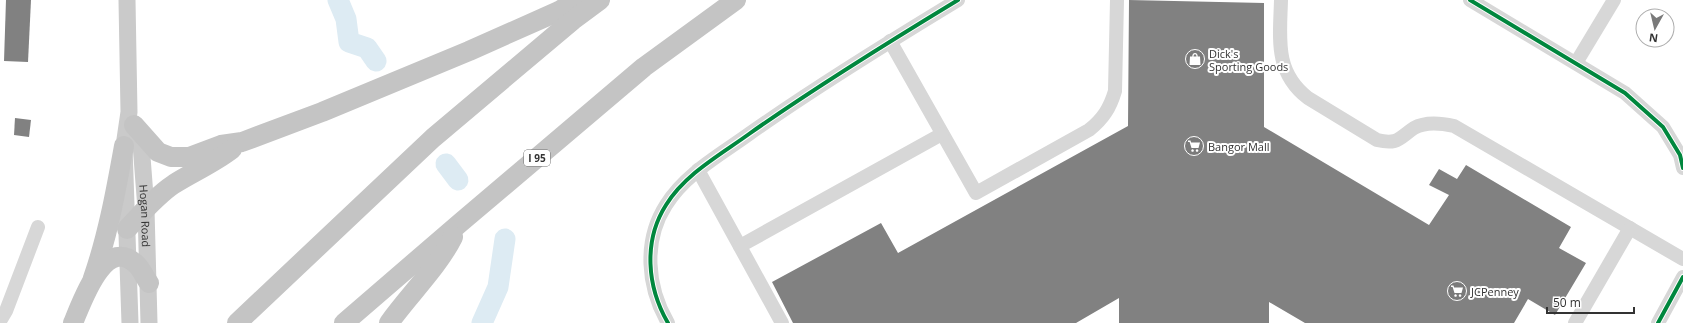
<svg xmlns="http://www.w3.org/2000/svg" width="1683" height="323" viewBox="0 0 1683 323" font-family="'Open Sans',sans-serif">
  <rect width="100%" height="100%" fill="#fff"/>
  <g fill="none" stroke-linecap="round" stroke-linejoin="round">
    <!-- river -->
    <g stroke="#ddebf3" stroke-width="21">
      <path d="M 338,0 L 346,19 L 349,42 L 367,48 L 376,61"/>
      <path d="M 446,164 L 458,180"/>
      <path d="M 482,323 L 498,287 L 505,239"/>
    </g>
  </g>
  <!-- building -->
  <g fill="#818181">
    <path d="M 6,0 L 31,0 L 28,62 L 4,61 Z"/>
    <path d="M 1129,0 L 1264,3 L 1264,127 L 1429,225 L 1449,195 L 1429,185 L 1439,169 L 1457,179 L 1466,165 L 1571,227 L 1559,248 L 1586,263 L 1555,315 L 1528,299 L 1514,323 L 1305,323 L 1269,302 L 1269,323 L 1119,323 L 1119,298 L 1076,323 L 793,323 L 772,282 L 881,223 L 898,253 L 1128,126 Z"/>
    <path d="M 15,118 L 31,120 L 29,137 L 14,135 Z"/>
  </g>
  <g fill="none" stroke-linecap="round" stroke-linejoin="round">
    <!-- minor -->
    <g stroke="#d7d7d7" stroke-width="14">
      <path d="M 1281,0 C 1280,38 1274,72 1308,98 L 1377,140 C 1398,145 1399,138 1414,128 C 1426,121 1441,123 1454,126 L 1683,259"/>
      <path d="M 1470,0 L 1625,93 L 1663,127 L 1680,155 L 1683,168"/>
      <path d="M 890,41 L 976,193 L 1089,130 C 1103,119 1110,108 1115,91 L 1117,0"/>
      <path d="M 1576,63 L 1614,0"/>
      <path d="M 698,170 L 782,323"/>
      <path d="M 740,246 L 942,134"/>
      <path d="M 0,321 L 6,311 L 38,227"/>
      <path d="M 668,323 C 647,287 643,241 666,205 C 685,174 720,155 749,134 C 817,86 887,43 958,0"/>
      <path d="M 1575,323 L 1630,228"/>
      <path d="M 1658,323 L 1683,277"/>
    </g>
    <!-- major -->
    <g stroke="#cacaca" stroke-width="17">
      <path d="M 127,0 L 129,112 L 124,146 L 130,323"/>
      <path id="s1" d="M 135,127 L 141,144 L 146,209 L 149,323"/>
    </g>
    <!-- highway -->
    <g stroke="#c4c4c4" stroke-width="20">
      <path d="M 134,125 L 158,152 L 171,157 L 189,157 L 221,145 L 242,142 L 322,112 L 469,51 L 559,11 L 577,0"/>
      <path d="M 127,229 C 142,213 156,196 174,184 C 193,172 214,163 232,149"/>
      <path d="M 93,278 C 108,235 116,190 124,146"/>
      <path d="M 73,323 C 82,302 105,233 137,265 C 142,270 145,278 149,283"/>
      <path d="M 237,323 L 433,138 L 573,20 L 600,0"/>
      <path d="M 344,323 L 460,223 L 644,67 L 736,0"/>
      <path d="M 389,323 C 409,295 438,267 453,237"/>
    </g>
    <!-- cycleway casing -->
    <g stroke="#fff" stroke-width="6">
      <g id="cycleway">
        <path d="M 1470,0 L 1625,93 L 1663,127 L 1680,155 L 1683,168"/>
        <path d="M 668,323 C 647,287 643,241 666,205 C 685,174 720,155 749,134 C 817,86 887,43 958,0"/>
        <path d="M 1658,323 L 1683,277"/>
      </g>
    </g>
    <!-- cycleway -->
    <use href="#cycleway" stroke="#00873e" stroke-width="4"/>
  </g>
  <!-- icons -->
  <defs>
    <g id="shop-disc" transform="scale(1)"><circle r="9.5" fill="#7a7a7a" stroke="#fff"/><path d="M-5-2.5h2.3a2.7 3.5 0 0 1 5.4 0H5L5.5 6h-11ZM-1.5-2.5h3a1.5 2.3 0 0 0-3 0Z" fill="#fff"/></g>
    <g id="supermarket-disc" transform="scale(1)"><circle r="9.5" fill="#7a7a7a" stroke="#fff"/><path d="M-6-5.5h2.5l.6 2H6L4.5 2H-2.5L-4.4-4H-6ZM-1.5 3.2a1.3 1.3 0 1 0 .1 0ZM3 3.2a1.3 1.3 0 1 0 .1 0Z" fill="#fff"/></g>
  </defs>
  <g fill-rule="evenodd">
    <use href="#shop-disc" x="1195" y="59"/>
    <use href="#supermarket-disc" x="1194" y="146"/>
    <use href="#supermarket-disc" x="1457" y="291"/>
  </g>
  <g text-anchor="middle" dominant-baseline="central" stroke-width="4" stroke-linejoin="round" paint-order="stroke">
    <!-- shield labels -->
    <rect fill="#fff" stroke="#707070" stroke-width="1" x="524" y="150" width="26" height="16" rx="3"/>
    <g font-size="10" font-weight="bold" fill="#333">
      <text x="537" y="158">I 95</text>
    </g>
    <!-- poi labels -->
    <g font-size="11" fill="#333" stroke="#fff" text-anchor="start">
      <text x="1209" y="53">Dick's<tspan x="1209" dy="13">Sporting Goods</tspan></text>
      <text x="1208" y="146">Bangor Mall</text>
      <text x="1471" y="291">JCPenney</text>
    </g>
    <!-- street labels -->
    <g font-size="11" fill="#333" stroke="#fff">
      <text stroke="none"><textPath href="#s1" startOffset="90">Hogan Road</textPath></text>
    </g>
  </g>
  <!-- north arrow -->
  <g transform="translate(1655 28) rotate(188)"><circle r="19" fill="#ffffff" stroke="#adadad"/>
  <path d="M0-3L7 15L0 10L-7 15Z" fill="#7a7a7a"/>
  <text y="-6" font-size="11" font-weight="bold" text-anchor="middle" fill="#333333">N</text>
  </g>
  <!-- scale -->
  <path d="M1547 307v6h87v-6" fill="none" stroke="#333333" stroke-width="2"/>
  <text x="1553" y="307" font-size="12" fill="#333333" stroke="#ffffff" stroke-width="3" paint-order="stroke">50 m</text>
</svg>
